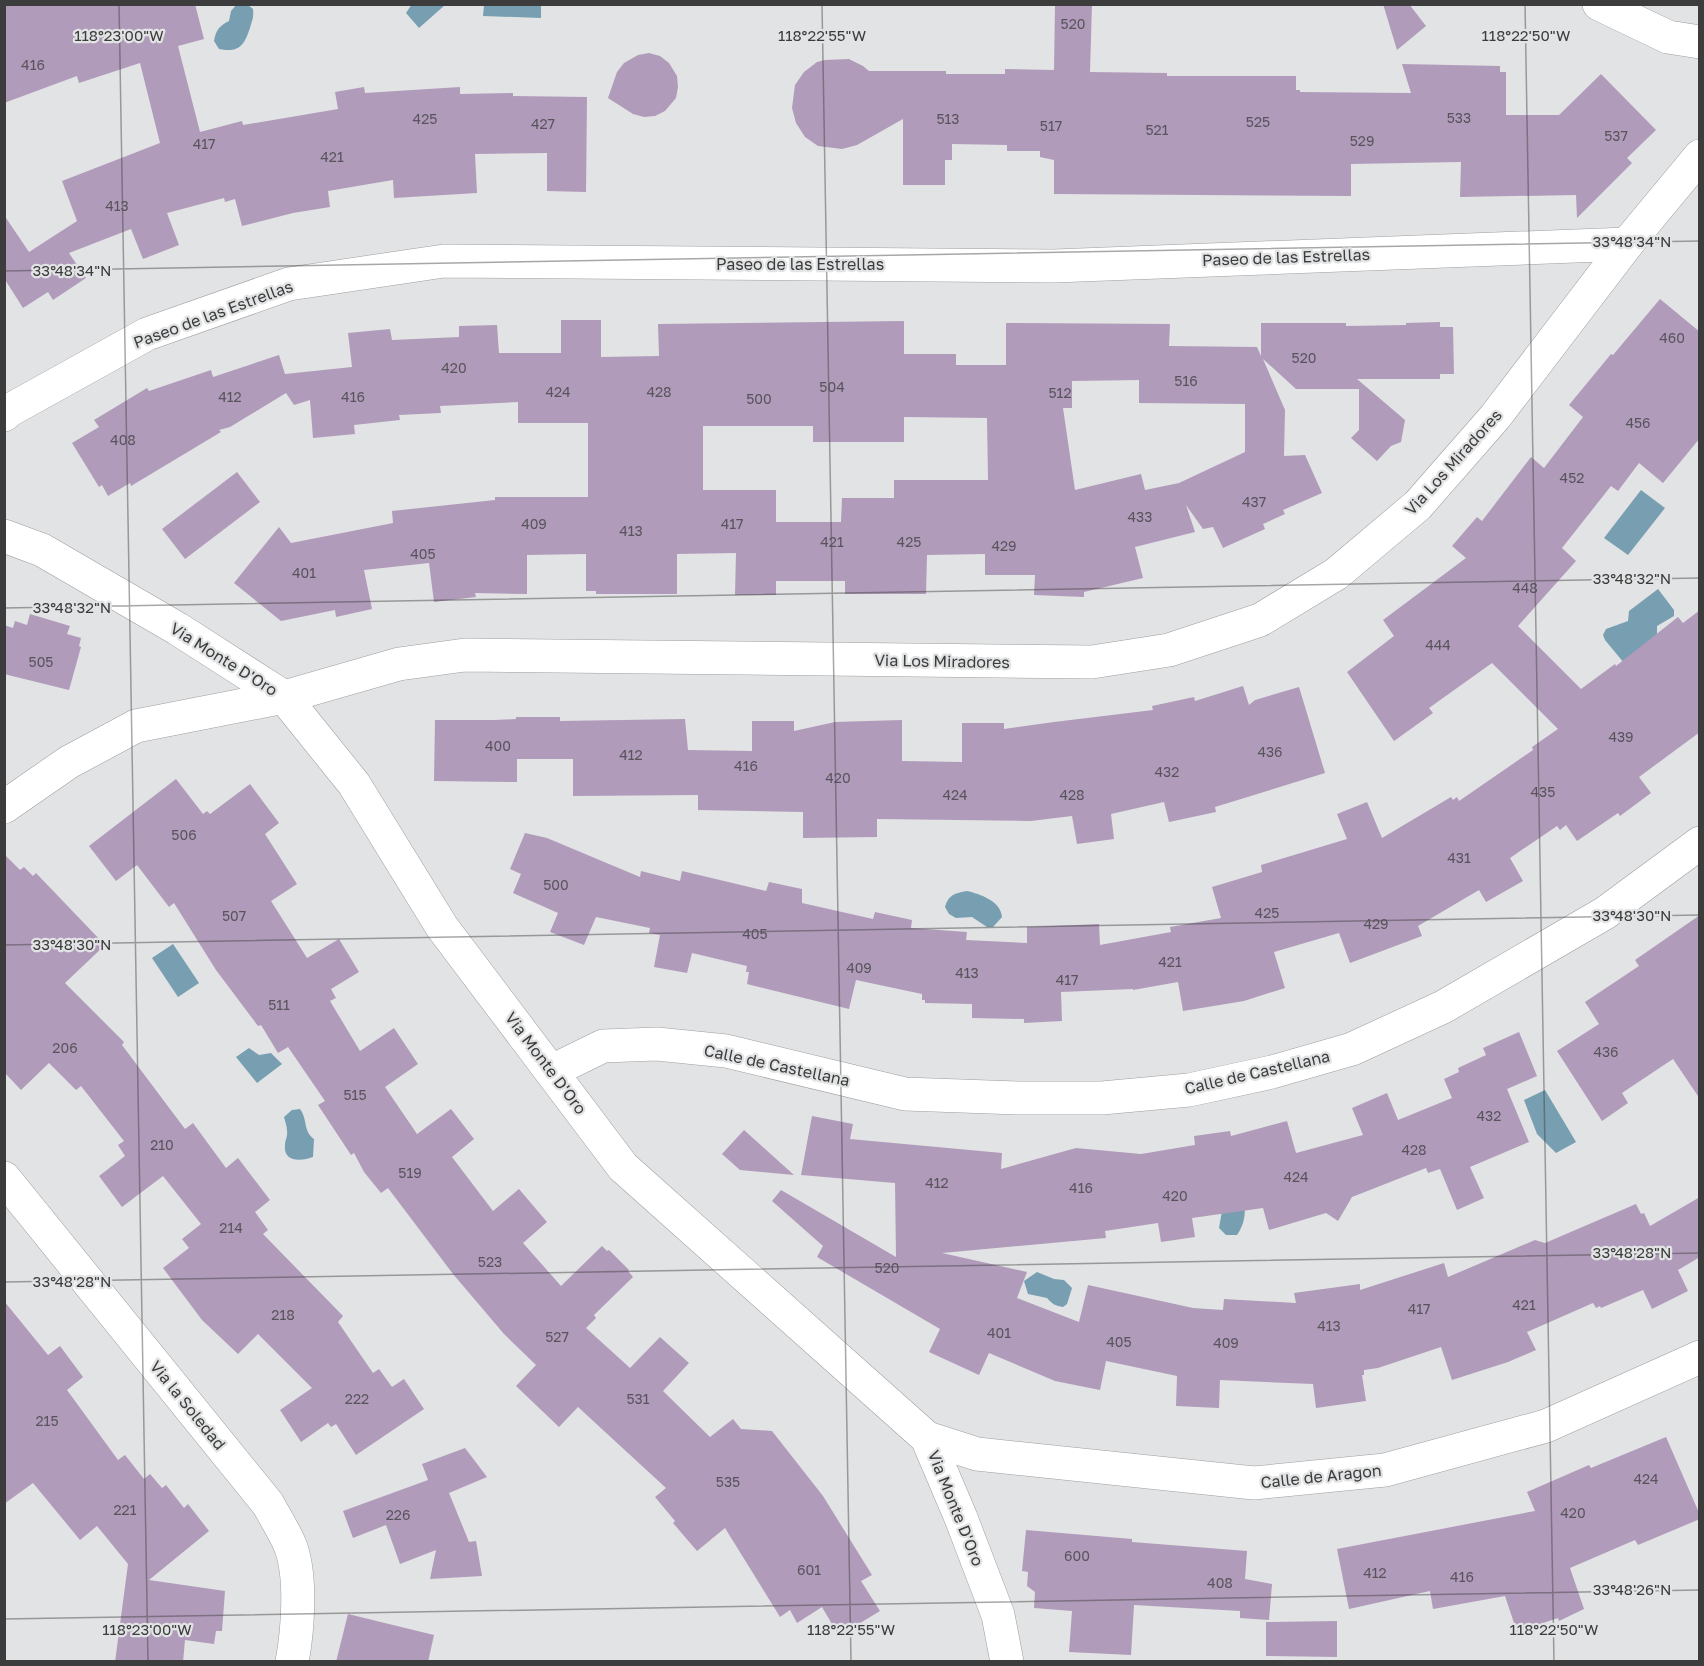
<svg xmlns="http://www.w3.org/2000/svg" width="1704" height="1666" viewBox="0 0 1704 1666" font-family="'Golos Text',sans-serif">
  <rect width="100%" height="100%" fill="#e2e3e4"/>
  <!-- water -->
  <g fill="#779fb1">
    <path d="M 237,4 L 248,5 L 253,9 C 254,18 252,20 250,28 C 244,45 240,53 219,49 L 214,41 C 216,30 219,26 229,21 L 231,11 Z"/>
    <path d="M 412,4 L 445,4 L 445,5 L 419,28 L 406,13 Z"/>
    <path d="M 484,5 L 541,5 L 541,18 L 483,16 Z"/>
    <path d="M 1641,490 L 1665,508 L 1628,555 L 1604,538 Z"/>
    <path d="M 1658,589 L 1674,610 L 1674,616 L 1657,626 L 1657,634 L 1624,663 L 1605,640 L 1603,635 L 1606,629 L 1628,621 L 1629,611 Z"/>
    <path d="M 967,891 C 980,894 1001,901 1002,917 L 993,927 L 987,927 L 972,917 L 956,918 L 949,914 L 945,907 C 948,895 955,893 967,891 Z"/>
    <path d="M 173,944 L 199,983 L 178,997 L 152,958 Z"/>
    <path d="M 249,1048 L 259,1055 L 271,1053 L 282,1064 L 257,1083 L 236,1057 Z"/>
    <path d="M 1545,1090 L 1576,1142 L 1556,1153 L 1537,1134 L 1524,1100 Z"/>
    <path d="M 300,1109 C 308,1120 303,1131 314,1139 L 313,1157 C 302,1161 283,1163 285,1145 C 285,1140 288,1136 287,1131 C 287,1126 285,1121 284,1117 L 292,1110 Z"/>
    <path d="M 1245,1201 C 1245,1215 1245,1223 1237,1235 L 1226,1235 L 1219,1228 L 1223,1205 Z"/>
    <path d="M 1037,1272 L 1054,1279 L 1064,1280 L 1072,1288 L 1067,1304 L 1063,1307 C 1056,1306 1052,1304 1047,1298 L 1028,1294 L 1024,1281 Z"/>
  </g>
  <!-- building -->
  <g fill="#b19bbb" fill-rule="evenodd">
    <path d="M 4,4 L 195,4 L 204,39 L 178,46 L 200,132 L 242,121 L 243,125 L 338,109 L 335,92 L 364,87 L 365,93 L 460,87 L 460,94 L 513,93 L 513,96 L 587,97 L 586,192 L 547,191 L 547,153 L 475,154 L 477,193 L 394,198 L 393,180 L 328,191 L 330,207 L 293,213 L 242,226 L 235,199 L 225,202 L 224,198 L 167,213 L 179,245 L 143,259 L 131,229 L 69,253 L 86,278 L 53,300 L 48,292 L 23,308 L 4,278 L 4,215 L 29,252 L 77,221 L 62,181 L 160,143 L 140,63 L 79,83 L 77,76 L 4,103 Z"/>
    <path d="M 1055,4 L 1092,4 L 1090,72 L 1167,73 L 1167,76 L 1296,76 L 1296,90 L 1300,90 L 1300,92 L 1411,93 L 1402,64 L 1500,66 L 1500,72 L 1506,72 L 1506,115 L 1559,115 L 1601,74 L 1656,130 L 1627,158 L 1632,163 L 1577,218 L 1576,195 L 1460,197 L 1461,162 L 1351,164 L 1351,196 L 1054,194 L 1054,160 L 1040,157 L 1040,151 L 1007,151 L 1007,145 L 952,144 L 952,160 L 945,160 L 945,185 L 903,185 L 903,119 L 857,145 L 842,149 L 818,146 L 805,137 L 796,123 L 792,108 L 795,85 L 804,72 L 817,62 L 825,60 L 849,59 L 863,66 L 869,71 L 946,71 L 946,74 L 1005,74 L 1005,69 L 1054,70 Z"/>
    <path d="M 1383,4 L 1409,4 L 1426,26 L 1397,50 Z"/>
    <path d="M 649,53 L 660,56 L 669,63 L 677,76 L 678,87 L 676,98 L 665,111 L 655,116 L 644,117 L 633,114 L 608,98 L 617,72 L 624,63 L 638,55 Z"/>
    <path d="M 1660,299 L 1700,332 L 1700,438 L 1663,483 L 1639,463 L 1618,491 L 1611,486 L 1562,548 L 1576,561 L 1518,626 L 1581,689 L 1615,664 L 1616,666 L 1678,617 L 1683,623 L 1700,610 L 1700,732 L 1639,777 L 1651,793 L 1620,816 L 1618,813 L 1577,841 L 1566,825 L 1560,830 L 1557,826 L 1510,858 L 1523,881 L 1486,902 L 1479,890 L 1418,926 L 1422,936 L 1350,963 L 1339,933 L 1274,952 L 1285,988 L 1244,1001 L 1183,1011 L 1178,982 L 1133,990 L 1133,989 L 1061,992 L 1062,1021 L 1024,1023 L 1024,1019 L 972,1018 L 972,1004 L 925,1003 L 925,1000 L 922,1000 L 922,994 L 856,980 L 849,1009 L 747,984 L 749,972 L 746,972 L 747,966 L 692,953 L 687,973 L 654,967 L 660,935 L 649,933 L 650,928 L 596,917 L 584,945 L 550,932 L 558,913 L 513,893 L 521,874 L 510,869 L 525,833 L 547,838 L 640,877 L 641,871 L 680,881 L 682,871 L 766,891 L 769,882 L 802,889 L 802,903 L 873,919 L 875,912 L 912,920 L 911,928 L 967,932 L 966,940 L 1027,943 L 1027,927 L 1099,924 L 1100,945 L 1171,932 L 1170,927 L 1221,918 L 1212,887 L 1262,872 L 1261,865 L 1347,839 L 1337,814 L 1367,802 L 1382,838 L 1451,797 L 1453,800 L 1457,797 L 1459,801 L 1533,750 L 1532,747 L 1558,729 L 1492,663 L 1429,708 L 1433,713 L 1394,741 L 1347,672 L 1394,636 L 1383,620 L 1466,558 L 1452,546 L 1477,517 L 1482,521 L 1531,457 L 1544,468 L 1583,417 L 1569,405 L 1611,354 L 1613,355 Z"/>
    <path d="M 561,320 L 601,320 L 601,357 L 659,356 L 658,324 L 904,321 L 904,354 L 956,354 L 956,365 L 1006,365 L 1006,323 L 1170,324 L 1169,346 L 1257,347 L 1261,356 L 1261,323 L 1346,323 L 1346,326 L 1406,325 L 1406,323 L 1440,322 L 1440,327 L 1453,327 L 1454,374 L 1440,374 L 1440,379 L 1357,379 L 1405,420 L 1401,442 L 1391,446 L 1377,461 L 1351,438 L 1359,430 L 1359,389 L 1296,389 L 1263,359 L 1285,410 L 1284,456 L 1305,455 L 1322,493 L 1283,510 L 1285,514 L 1263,524 L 1265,529 L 1223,548 L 1213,527 L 1203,529 L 1186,505 L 1195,532 L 1135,547 L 1143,578 L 1084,592 L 1084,597 L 1034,595 L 1035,575 L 985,575 L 985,554 L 927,555 L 926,594 L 845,594 L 845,581 L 776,581 L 776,595 L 735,595 L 736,553 L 677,554 L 677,594 L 596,594 L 596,591 L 586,591 L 586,554 L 527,555 L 527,594 L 475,593 L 476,597 L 434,602 L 429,563 L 364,570 L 372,609 L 336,617 L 335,610 L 281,621 L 234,583 L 279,527 L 291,543 L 393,523 L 392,511 L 495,500 L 495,497 L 588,497 L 588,423 L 518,423 L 518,402 L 440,406 L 441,413 L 399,415 L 400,420 L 354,425 L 355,434 L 313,438 L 310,400 L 294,405 L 286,393 L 230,427 L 219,430 L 221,432 L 131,486 L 130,483 L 108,496 L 102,485 L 99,487 L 72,443 L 99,427 L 94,420 L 147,388 L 149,391 L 211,370 L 213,377 L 279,355 L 285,374 L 352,367 L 348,333 L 390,329 L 392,340 L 459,337 L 459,326 L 497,325 L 499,353 L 561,353 ZM 1139,380 L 1139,403 L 1245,404 L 1245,452 L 1179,483 L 1145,490 L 1141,474 L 1075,490 L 1063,408 L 1072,408 L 1072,381 ZM 904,417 L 987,418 L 988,480 L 894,480 L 894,498 L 842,498 L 841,522 L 776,522 L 776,490 L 703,490 L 703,426 L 813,426 L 813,442 L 904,442 Z"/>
    <path d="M 237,472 L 260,502 L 185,559 L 162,529 Z"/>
    <path d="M 30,614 L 70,626 L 67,634 L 81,638 L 79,646 L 81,647 L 69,690 L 4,674 L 4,625 L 13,628 L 15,621 L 27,625 Z"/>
    <path d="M 1243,686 L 1249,705 L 1255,700 L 1299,687 L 1325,773 L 1215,807 L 1216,812 L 1169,822 L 1164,802 L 1111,814 L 1114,839 L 1077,844 L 1072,816 L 1031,821 L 877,819 L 877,837 L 803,838 L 803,812 L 698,810 L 698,795 L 573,796 L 573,759 L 517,759 L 517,782 L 434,781 L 435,720 L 495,720 L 516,719 L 516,717 L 560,717 L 560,721 L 685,719 L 688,750 L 752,751 L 752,721 L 794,721 L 794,731 L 835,722 L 902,720 L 902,761 L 962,762 L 962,723 L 1004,723 L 1004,729 L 1054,722 L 1153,710 L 1152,706 L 1194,697 L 1195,701 Z"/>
    <path d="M 176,779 L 203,814 L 207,811 L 210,814 L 250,784 L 279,823 L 265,834 L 297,884 L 271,901 L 307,958 L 339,939 L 359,972 L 331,989 L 336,998 L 330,1001 L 360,1051 L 394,1028 L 418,1064 L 385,1087 L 417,1134 L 451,1109 L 474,1139 L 452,1157 L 493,1211 L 519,1189 L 547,1222 L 523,1243 L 561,1286 L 602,1246 L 607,1251 L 609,1250 L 629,1270 L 628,1271 L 633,1277 L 594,1315 L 596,1318 L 586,1328 L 630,1368 L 660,1337 L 689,1363 L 663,1391 L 710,1437 L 733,1419 L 741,1429 L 772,1431 L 823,1496 L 872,1575 L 861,1581 L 880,1611 L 839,1636 L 822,1607 L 797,1623 L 790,1610 L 780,1617 L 725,1528 L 697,1551 L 673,1523 L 675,1521 L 655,1497 L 666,1488 L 578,1407 L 559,1427 L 516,1386 L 536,1365 L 504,1334 L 453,1274 L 388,1188 L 381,1193 L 364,1172 L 354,1153 L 351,1155 L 318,1105 L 325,1101 L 288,1047 L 278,1053 L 261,1025 L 258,1026 L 216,970 L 174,903 L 169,907 L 137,865 L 116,881 L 89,846 Z"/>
    <path d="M 4,854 L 20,870 L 24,867 L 33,876 L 36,873 L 105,945 L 65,983 L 124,1042 L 122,1045 L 185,1129 L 193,1123 L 226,1168 L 238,1158 L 270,1200 L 255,1212 L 268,1230 L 263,1234 L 343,1316 L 338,1322 L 373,1373 L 379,1369 L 392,1387 L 404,1379 L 424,1409 L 356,1455 L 336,1424 L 331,1427 L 328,1423 L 301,1442 L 280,1410 L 312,1388 L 258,1334 L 238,1354 L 202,1320 L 163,1268 L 189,1248 L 182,1239 L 201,1224 L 163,1176 L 122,1207 L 99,1176 L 125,1156 L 118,1145 L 124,1141 L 81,1086 L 76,1090 L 49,1063 L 21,1090 L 4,1072 Z"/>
    <path d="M 1700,915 L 1700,1099 L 1673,1059 L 1622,1093 L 1628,1103 L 1602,1121 L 1557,1051 L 1599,1024 L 1585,1002 L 1639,966 L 1635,960 Z"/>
    <path d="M 1519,1032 L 1537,1076 L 1507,1089 L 1529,1142 L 1470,1167 L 1484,1198 L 1457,1210 L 1440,1169 L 1428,1173 L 1426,1168 L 1352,1197 L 1338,1221 L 1326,1213 L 1269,1230 L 1263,1208 L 1192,1218 L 1195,1237 L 1161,1242 L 1158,1223 L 1105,1231 L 1106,1238 L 942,1253 L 1027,1272 L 1017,1298 L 1079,1322 L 1088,1285 L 1193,1308 L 1223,1310 L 1224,1299 L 1296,1303 L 1294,1293 L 1360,1284 L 1360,1290 L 1444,1263 L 1448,1277 L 1535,1240 L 1545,1243 L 1636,1204 L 1641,1214 L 1644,1213 L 1650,1226 L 1700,1197 L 1700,1257 L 1678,1270 L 1688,1291 L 1652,1309 L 1643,1290 L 1601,1308 L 1600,1306 L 1596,1308 L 1593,1303 L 1527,1332 L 1536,1350 L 1508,1362 L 1452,1380 L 1441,1347 L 1378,1368 L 1364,1370 L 1364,1375 L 1362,1375 L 1366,1401 L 1316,1408 L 1313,1384 L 1220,1380 L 1219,1408 L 1176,1406 L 1177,1376 L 1106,1361 L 1100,1390 L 1055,1381 L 989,1353 L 979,1375 L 929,1352 L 940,1329 L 817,1257 L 823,1246 L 772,1201 L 781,1190 L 896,1257 L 895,1183 L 801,1175 L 812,1116 L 853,1124 L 850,1139 L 1002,1153 L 1001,1169 L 1076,1148 L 1141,1154 L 1195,1145 L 1194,1136 L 1230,1131 L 1231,1136 L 1287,1121 L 1296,1153 L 1363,1135 L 1352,1108 L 1387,1093 L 1398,1120 L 1452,1098 L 1444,1079 L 1459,1072 L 1458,1068 L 1486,1055 L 1483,1048 Z"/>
    <path d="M 744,1130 L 794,1175 L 740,1170 L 722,1154 Z"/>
    <path d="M 4,1301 L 48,1355 L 60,1346 L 83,1377 L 67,1390 L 118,1460 L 125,1455 L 144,1479 L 150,1474 L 162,1488 L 166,1485 L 184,1508 L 188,1504 L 209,1531 L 149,1580 L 225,1591 L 222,1631 L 216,1631 L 214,1644 L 185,1640 L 183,1662 L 115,1662 L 128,1564 L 97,1526 L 80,1540 L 33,1483 L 4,1504 Z"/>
    <path d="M 1666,1437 L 1700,1515 L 1700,1519 L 1638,1545 L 1635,1540 L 1570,1568 L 1584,1609 L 1559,1621 L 1558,1618 L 1517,1632 L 1505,1596 L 1433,1609 L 1430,1591 L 1349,1609 L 1337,1549 L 1535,1511 L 1527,1492 L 1589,1465 L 1591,1468 Z"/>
    <path d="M 465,1448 L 487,1477 L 449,1493 L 469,1542 L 476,1541 L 482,1576 L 430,1579 L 436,1550 L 400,1564 L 386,1525 L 353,1538 L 343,1511 L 428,1480 L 422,1464 Z"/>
    <path d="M 1026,1530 L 1132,1539 L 1132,1542 L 1247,1551 L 1245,1579 L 1272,1584 L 1269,1620 L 1240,1618 L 1240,1611 L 1134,1605 L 1131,1655 L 1069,1652 L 1072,1611 L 1034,1608 L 1035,1592 L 1027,1586 L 1028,1572 L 1022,1571 Z"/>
    <path d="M 348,1614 L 434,1635 L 428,1662 L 336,1662 Z"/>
    <path d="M 1337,1621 L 1337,1657 L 1266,1656 L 1266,1622 Z"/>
  </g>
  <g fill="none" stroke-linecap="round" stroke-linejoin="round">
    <!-- street casing -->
    <g stroke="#9e9ea0" stroke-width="34">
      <g id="street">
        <path d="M 1599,4 L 1668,37 L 1700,42"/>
        <path d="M 4,415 L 10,410 L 147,334 L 289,284 L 444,261 L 1054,266 L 1627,244"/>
        <path d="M 4,807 L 69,762 L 136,726 L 284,697 L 399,664 L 465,655 L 1092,662 L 1169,650 L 1260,620 L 1336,574 L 1418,505 L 1495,417 L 1627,244 L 1700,156"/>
        <path d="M 552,1071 L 603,1046 L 657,1044 L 726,1051 L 905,1094 L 1018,1098 L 1102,1098 L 1189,1090 L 1272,1072 L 1352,1049 L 1443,1007 L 1605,913 L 1700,843"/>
        <path d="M 4,1178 L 268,1504 C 275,1517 284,1531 290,1545 C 302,1575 298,1630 292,1662"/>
        <path d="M 927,1438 L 977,1454 L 1254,1483 L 1385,1470 L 1546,1426 L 1700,1357"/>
      </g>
    </g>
    <!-- secondary casing -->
    <g stroke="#9e9ea0" stroke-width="34">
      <path id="secondary" d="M 4,536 L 42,550 L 178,629 L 284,697 L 354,784 L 442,927 L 623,1167 L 927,1438 L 961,1518 L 998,1615 L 1007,1662"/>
    </g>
    <!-- street -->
    <use href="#street" stroke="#fff" stroke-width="33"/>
    <!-- secondary -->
    <use href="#secondary" stroke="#fff" stroke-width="33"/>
  </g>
  <!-- ticks -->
  <path fill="none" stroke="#3c3c3c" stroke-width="1.5" stroke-opacity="0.45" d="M 119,4 L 148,1662M 822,4 L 851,1662M 1525,4 L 1554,1662M 4,271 L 1700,241M 4,608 L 1700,578M 4,945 L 1700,915M 4,1282 L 1700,1253M 4,1619 L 1700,1590"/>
  <g text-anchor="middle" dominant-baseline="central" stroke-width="4.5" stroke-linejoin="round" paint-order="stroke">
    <!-- number labels -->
    <g font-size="14" fill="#59545c">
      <text x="1073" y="23">520</text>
      <text x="33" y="64">416</text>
      <text x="1459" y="117">533</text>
      <text x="425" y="118">425</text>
      <text x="948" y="118">513</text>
      <text x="1258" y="121">525</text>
      <text x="543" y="123">427</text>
      <text x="1051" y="125">517</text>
      <text x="1157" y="129">521</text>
      <text x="1616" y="135">537</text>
      <text x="1362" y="140">529</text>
      <text x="204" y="143">417</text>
      <text x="332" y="156">421</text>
      <text x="117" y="205">413</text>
      <text x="1672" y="337">460</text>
      <text x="1304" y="357">520</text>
      <text x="454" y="367">420</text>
      <text x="1186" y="380">516</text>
      <text x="832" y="386">504</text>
      <text x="558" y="391">424</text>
      <text x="659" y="391">428</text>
      <text x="1060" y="392">512</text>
      <text x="230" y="396">412</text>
      <text x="353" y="396">416</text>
      <text x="759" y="398">500</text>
      <text x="1638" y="422">456</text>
      <text x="123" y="439">408</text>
      <text x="1572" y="477">452</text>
      <text x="1254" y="501">437</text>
      <text x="1140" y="516">433</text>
      <text x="534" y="523">409</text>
      <text x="732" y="523">417</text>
      <text x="631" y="530">413</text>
      <text x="832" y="541">421</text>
      <text x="909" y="541">425</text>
      <text x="1004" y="545">429</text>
      <text x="423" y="553">405</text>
      <text x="304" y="572">401</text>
      <text x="1525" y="587">448</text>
      <text x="1438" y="644">444</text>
      <text x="41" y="661">505</text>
      <text x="1621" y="736">439</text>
      <text x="498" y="745">400</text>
      <text x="1270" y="751">436</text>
      <text x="631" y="754">412</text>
      <text x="746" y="765">416</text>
      <text x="1167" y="771">432</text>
      <text x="838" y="777">420</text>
      <text x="1543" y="791">435</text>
      <text x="955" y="794">424</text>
      <text x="1072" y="794">428</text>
      <text x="184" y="834">506</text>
      <text x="1459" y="857">431</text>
      <text x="556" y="884">500</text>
      <text x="1267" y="912">425</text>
      <text x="234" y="915">507</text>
      <text x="1376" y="923">429</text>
      <text x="755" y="933">405</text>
      <text x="1170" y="961">421</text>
      <text x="859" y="967">409</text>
      <text x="967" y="972">413</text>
      <text x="1067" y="979">417</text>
      <text x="279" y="1004">511</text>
      <text x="65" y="1047">206</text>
      <text x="1606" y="1051">436</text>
      <text x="355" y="1094">515</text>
      <text x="1489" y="1115">432</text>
      <text x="162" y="1144">210</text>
      <text x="1414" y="1149">428</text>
      <text x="410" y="1172">519</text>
      <text x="1296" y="1176">424</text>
      <text x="937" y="1182">412</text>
      <text x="1081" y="1187">416</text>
      <text x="1175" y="1195">420</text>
      <text x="231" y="1227">214</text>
      <text x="490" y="1261">523</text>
      <text x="887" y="1267">520</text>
      <text x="1524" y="1304">421</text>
      <text x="1419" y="1308">417</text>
      <text x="283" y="1314">218</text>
      <text x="1329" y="1325">413</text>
      <text x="999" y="1332">401</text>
      <text x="557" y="1336">527</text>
      <text x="1119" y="1341">405</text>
      <text x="1226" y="1342">409</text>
      <text x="357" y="1398">222</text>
      <text x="638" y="1398">531</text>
      <text x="47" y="1420">215</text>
      <text x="1646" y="1478">424</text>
      <text x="728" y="1481">535</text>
      <text x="125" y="1509">221</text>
      <text x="1573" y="1512">420</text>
      <text x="398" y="1514">226</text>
      <text x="1077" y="1555">600</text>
      <text x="809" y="1569">601</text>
      <text x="1375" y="1572">412</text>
      <text x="1462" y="1576">416</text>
      <text x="1220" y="1582">408</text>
    </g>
    <!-- street labels -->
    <g font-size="16" fill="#3c3c3c" stroke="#e2e3e4">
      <text transform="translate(1286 257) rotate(-2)">Paseo de las Estrellas</text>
      <text x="800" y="264">Paseo de las Estrellas</text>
      <text transform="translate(213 314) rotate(-20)">Paseo de las Estrellas</text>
      <text transform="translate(1453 462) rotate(-48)">Via Los Miradores</text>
      <text transform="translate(224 659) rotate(32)">Via Monte D'Oro</text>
      <text transform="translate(942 661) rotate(1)">Via Los Miradores</text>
      <text transform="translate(546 1063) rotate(53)">Via Monte D'Oro</text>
      <text transform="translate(777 1065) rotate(12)">Calle de Castellana</text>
      <text transform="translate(1257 1072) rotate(-13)">Calle de Castellana</text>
      <text transform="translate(188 1405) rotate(51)">Via la Soledad</text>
      <text transform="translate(1321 1476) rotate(-6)">Calle de Aragon</text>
      <text transform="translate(956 1508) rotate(68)">Via Monte D'Oro</text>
    </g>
  </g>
  <g font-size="15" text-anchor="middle" fill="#3c3c3c" stroke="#e2e3e4" stroke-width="4.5" stroke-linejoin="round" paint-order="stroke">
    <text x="119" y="41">118°23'00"W</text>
    <text x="822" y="41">118°22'55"W</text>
    <text x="1526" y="41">118°22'50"W</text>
    <text x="1632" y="247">33°48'34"N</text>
    <text x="72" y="276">33°48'34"N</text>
    <text x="1632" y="584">33°48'32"N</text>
    <text x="72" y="613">33°48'32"N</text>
    <text x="1632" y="921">33°48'30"N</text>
    <text x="72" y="950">33°48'30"N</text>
    <text x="1632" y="1258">33°48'28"N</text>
    <text x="72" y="1287">33°48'28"N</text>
    <text x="1632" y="1595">33°48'26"N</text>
    <text x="147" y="1635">118°23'00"W</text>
    <text x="851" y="1635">118°22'55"W</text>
    <text x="1554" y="1635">118°22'50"W</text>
  </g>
  <!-- border -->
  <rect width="1704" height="1666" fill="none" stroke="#3c3c3c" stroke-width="12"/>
</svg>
